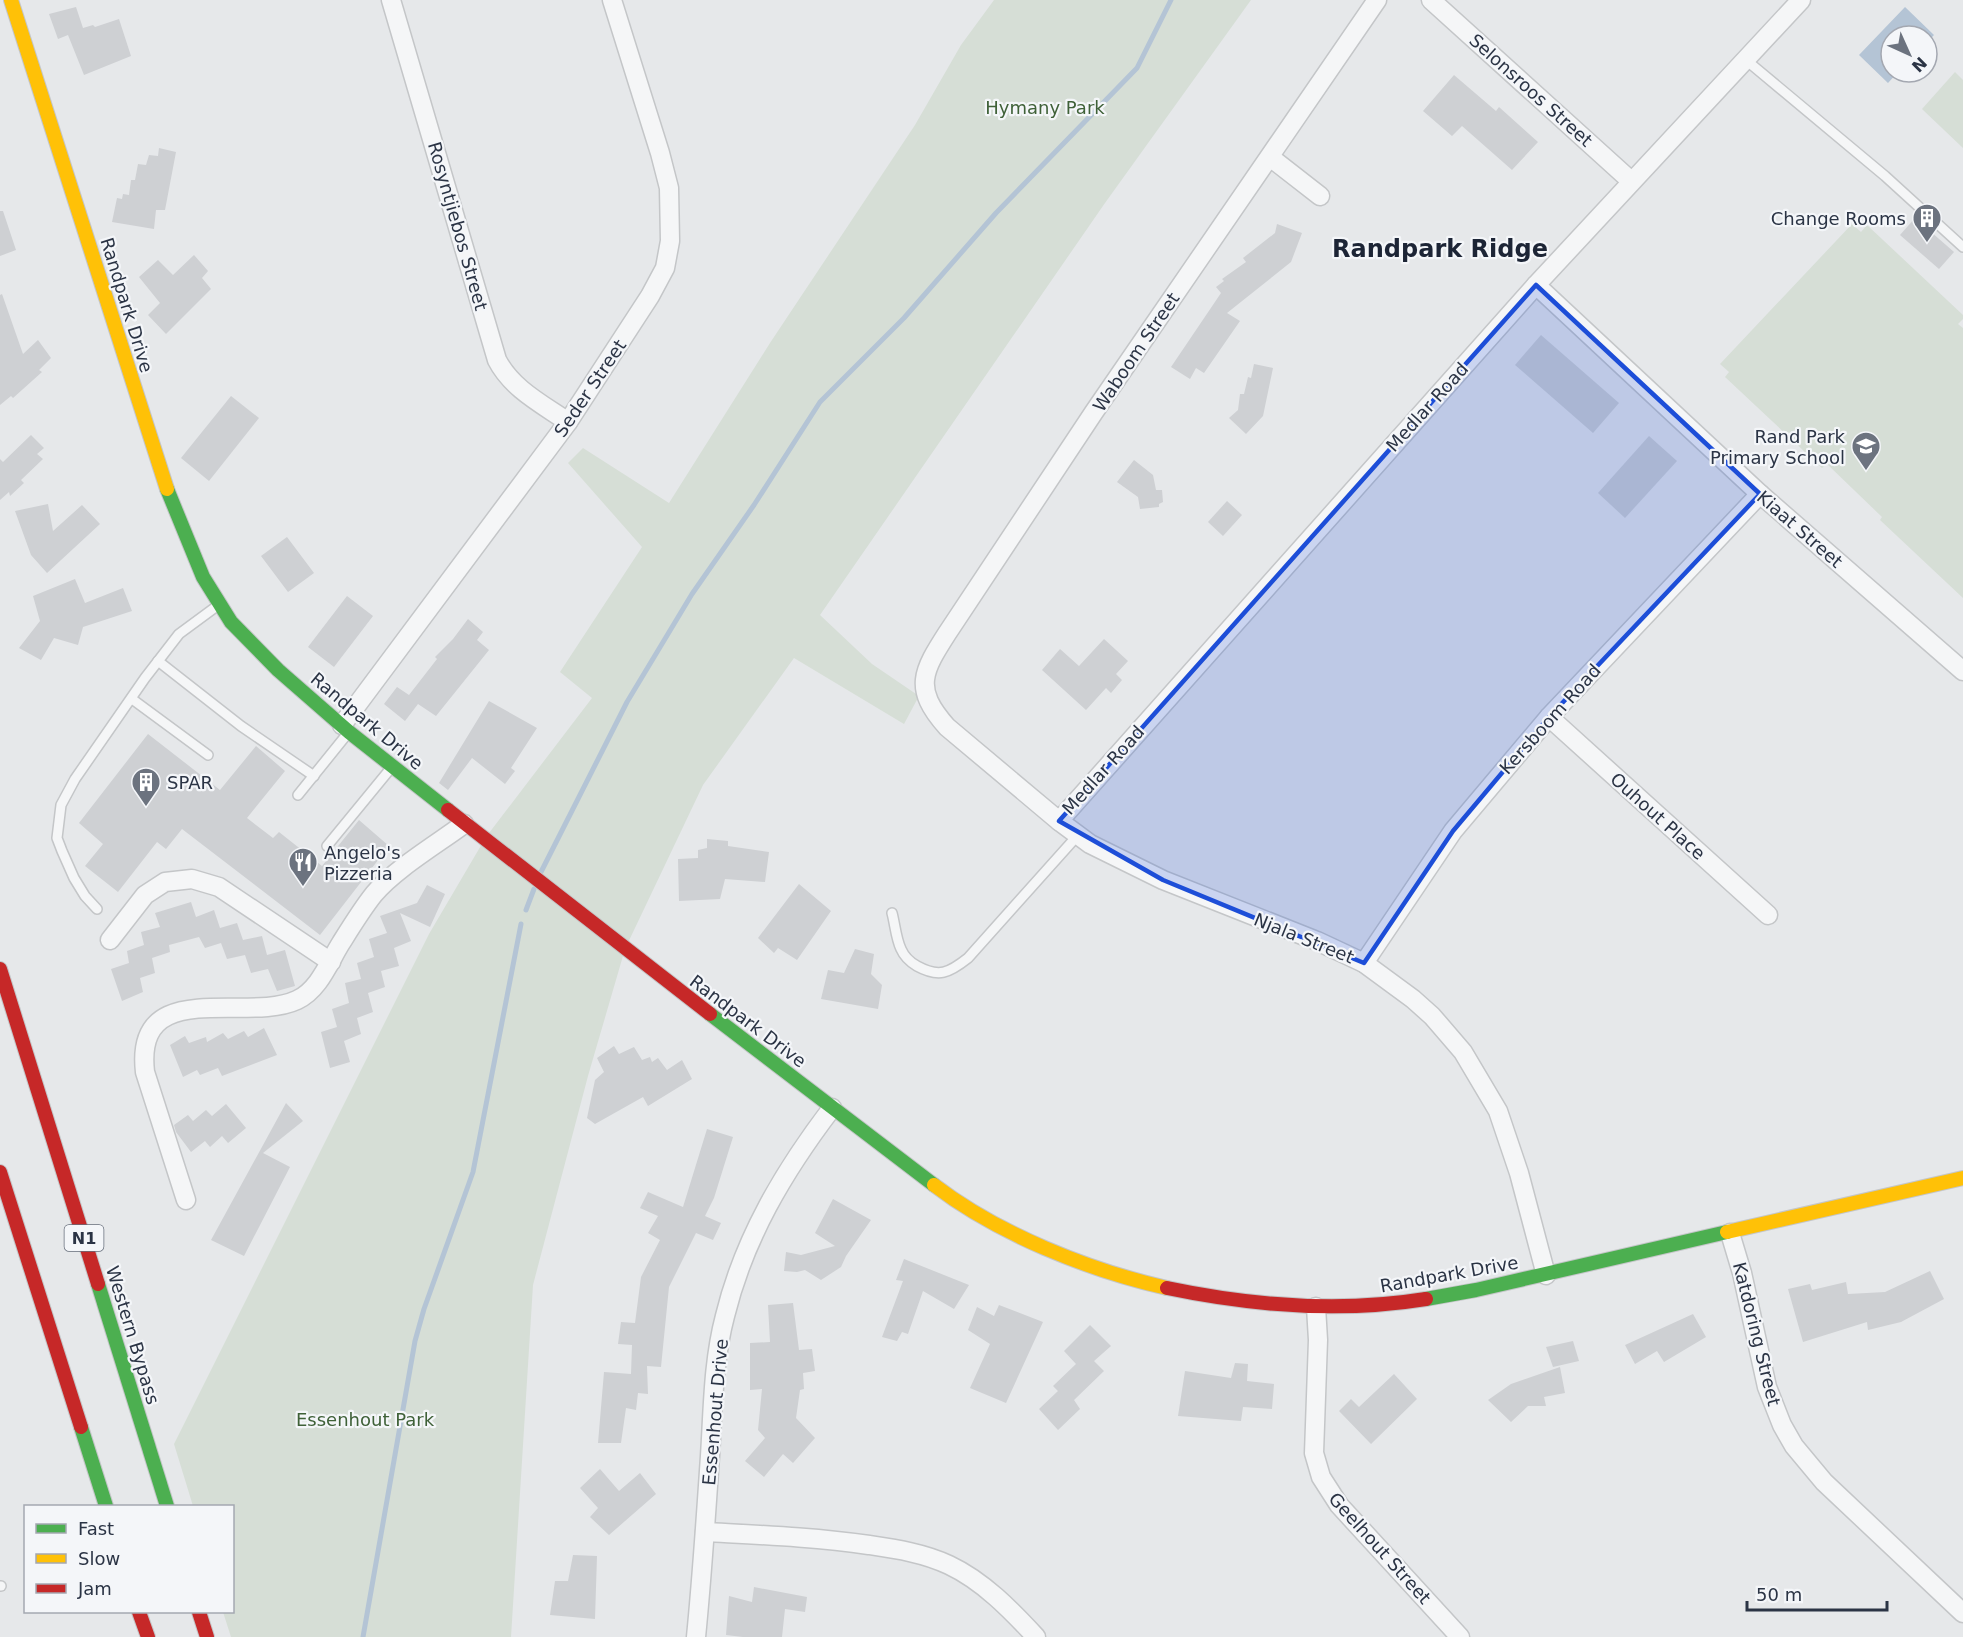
<svg xmlns="http://www.w3.org/2000/svg" width="1963" height="1637" viewBox="0 0 1963 1637" font-family="'DejaVu Sans',sans-serif">
  <rect width="100%" height="100%" fill="#e6e8ea"/>
  <!-- green -->
  <g fill="#d6ded6">
    <path d="M 994,0 L 1251,0 L 1105,203 L 820,615 L 872,664 L 919,696 L 904,724 L 794,658 L 703,785 L 625,949 L 588,1076 L 533,1285 L 511,1637 L 231,1637 L 223,1612 L 232,1612 L 232,1506 L 193,1506 L 174,1444 L 429,934 L 486,837 L 592,698 L 560,672 L 642,547 L 568,463 L 583,448 L 669,503 L 770,343 L 915,125 L 961,45 Z"/>
    <path d="M 1955,72 L 1963,80 L 1963,148 L 1922,109 Z"/>
    <path d="M 1852,224 L 1861,232 L 1867,225 L 1963,315 L 1963,319 L 1958,324 L 1963,328 L 1963,598 L 1880,520 L 1882,517 L 1827,464 L 1822,468 L 1725,377 L 1729,372 L 1720,364 Z"/>
  </g>
  <!-- water -->
  <path fill="#b4c4d5" d="M 1905,7 L 1934,35 L 1927,42 L 1927,36 L 1891,36 L 1891,72 L 1898,72 L 1888,83 L 1859,55 Z"/>
  <g fill="none" stroke-linecap="round" stroke-linejoin="round">
    <!-- stream -->
    <g stroke="#b4c4d5" stroke-width="5">
      <path d="M 541,872 L 627,702 L 692,594 L 754,505 L 820,402 L 904,318 L 996,213 L 1137,68 L 1171,0"/>
      <path d="M 526,910 L 534,889"/>
      <path d="M 363,1637 L 415,1341 L 424,1309 L 473,1172 L 521,924"/>
    </g>
  </g>
  <!-- building -->
  <g fill="#ced0d3">
    <path d="M 76,7 L 83,28 L 93,25 L 95,27 L 119,19 L 131,56 L 84,75 L 68,35 L 58,39 L 49,14 Z"/>
    <path d="M 1454,75 L 1496,111 L 1499,107 L 1538,142 L 1512,170 L 1462,126 L 1452,136 L 1423,111 Z"/>
    <path d="M 159,148 L 176,152 L 165,210 L 156,210 L 154,229 L 112,222 L 117,198 L 122,199 L 123,194 L 129,195 L 131,180 L 135,180 L 138,164 L 146,165 L 149,155 L 158,156 Z"/>
    <path d="M 0,211 L 3,211 L 16,250 L 0,256 Z"/>
    <path d="M 1915,218 L 1954,252 L 1939,269 L 1900,235 Z"/>
    <path d="M 1277,224 L 1302,233 L 1291,262 L 1227,313 L 1240,321 L 1204,373 L 1196,368 L 1190,379 L 1171,367 L 1221,293 L 1216,287 L 1224,281 L 1222,279 L 1246,262 L 1243,258 L 1275,233 Z"/>
    <path d="M 194,255 L 208,271 L 202,278 L 211,289 L 166,334 L 148,315 L 160,303 L 139,277 L 158,260 L 173,275 Z"/>
    <path d="M 2,294 L 23,354 L 38,340 L 51,358 L 39,370 L 42,372 L 13,398 L 11,396 L 0,405 L 0,295 Z"/>
    <path d="M 1541,335 L 1619,403 L 1593,433 L 1515,365 Z"/>
    <path d="M 1254,364 L 1273,368 L 1263,416 L 1246,434 L 1229,418 L 1238,410 L 1240,394 L 1244,394 L 1248,377 L 1251,378 Z"/>
    <path d="M 231,396 L 259,418 L 209,481 L 181,458 Z"/>
    <path d="M 31,435 L 44,448 L 37,454 L 43,459 L 21,480 L 24,483 L 10,496 L 9,492 L 0,500 L 0,459 L 3,462 Z"/>
    <path d="M 1649,436 L 1677,461 L 1625,518 L 1598,493 Z"/>
    <path d="M 1134,460 L 1153,475 L 1156,490 L 1162,490 L 1163,502 L 1159,504 L 1159,507 L 1140,509 L 1138,497 L 1117,482 Z"/>
    <path d="M 1227,501 L 1242,515 L 1223,536 L 1208,522 Z"/>
    <path d="M 48,504 L 53,531 L 82,505 L 100,524 L 47,573 L 31,555 L 15,511 Z"/>
    <path d="M 287,537 L 314,573 L 288,592 L 261,556 Z"/>
    <path d="M 75,579 L 85,603 L 123,588 L 132,611 L 83,627 L 78,645 L 54,638 L 41,660 L 19,648 L 40,621 L 33,596 Z"/>
    <path d="M 347,596 L 373,616 L 334,667 L 308,647 Z"/>
    <path d="M 468,619 L 483,632 L 477,640 L 489,650 L 436,716 L 418,704 L 405,721 L 384,704 L 397,687 L 409,695 L 437,659 L 435,657 L 453,639 Z"/>
    <path d="M 1104,639 L 1128,661 L 1116,674 L 1122,680 L 1111,693 L 1106,688 L 1086,710 L 1042,670 L 1060,649 L 1079,666 Z"/>
    <path d="M 489,701 L 537,728 L 511,768 L 515,771 L 505,784 L 472,758 L 448,790 L 439,783 Z"/>
    <path d="M 148,734 L 220,790 L 256,746 L 285,771 L 247,818 L 273,838 L 279,832 L 322,866 L 359,820 L 389,846 L 320,935 L 182,829 L 166,849 L 157,842 L 118,892 L 85,866 L 103,844 L 79,823 Z"/>
    <path d="M 707,839 L 728,841 L 728,846 L 769,852 L 765,882 L 725,879 L 720,899 L 679,901 L 678,859 L 698,858 L 698,850 L 707,848 Z"/>
    <path d="M 799,884 L 831,911 L 797,960 L 778,948 L 774,953 L 758,938 Z"/>
    <path d="M 427,885 L 445,894 L 430,927 L 400,913 L 411,941 L 394,948 L 399,966 L 381,971 L 385,987 L 368,993 L 373,1012 L 357,1018 L 361,1034 L 344,1041 L 350,1062 L 330,1068 L 321,1032 L 337,1027 L 332,1009 L 349,1003 L 345,983 L 361,979 L 357,963 L 374,957 L 369,939 L 387,933 L 380,916 L 417,903 Z"/>
    <path d="M 191,902 L 196,917 L 214,910 L 220,928 L 237,923 L 243,940 L 262,936 L 267,955 L 285,950 L 295,986 L 277,991 L 268,969 L 251,973 L 245,955 L 227,959 L 221,943 L 205,948 L 199,937 L 169,945 L 170,952 L 152,958 L 155,973 L 140,978 L 143,992 L 122,1001 L 111,969 L 129,963 L 127,951 L 144,945 L 141,932 L 160,927 L 155,913 Z"/>
    <path d="M 855,949 L 874,954 L 871,974 L 882,985 L 878,1009 L 821,999 L 828,970 L 844,973 Z"/>
    <path d="M 264,1028 L 277,1055 L 222,1076 L 218,1068 L 200,1075 L 197,1070 L 183,1077 L 170,1045 L 185,1036 L 189,1043 L 206,1037 L 207,1042 L 223,1033 L 228,1039 L 244,1031 L 248,1037 Z"/>
    <path d="M 614,1046 L 619,1054 L 634,1047 L 642,1060 L 650,1057 L 652,1062 L 658,1058 L 667,1070 L 682,1060 L 692,1079 L 648,1106 L 643,1097 L 595,1124 L 587,1118 L 595,1080 L 604,1072 L 597,1058 Z"/>
    <path d="M 286,1103 L 303,1121 L 263,1153 L 290,1167 L 244,1256 L 211,1240 Z"/>
    <path d="M 226,1104 L 246,1128 L 228,1143 L 222,1136 L 210,1147 L 205,1141 L 191,1152 L 176,1132 L 174,1125 L 188,1115 L 193,1121 L 206,1110 L 212,1116 Z"/>
    <path d="M 707,1129 L 733,1137 L 714,1198 L 705,1216 L 721,1223 L 713,1240 L 696,1233 L 669,1287 L 661,1367 L 647,1366 L 648,1394 L 638,1393 L 636,1410 L 626,1408 L 621,1443 L 598,1443 L 604,1372 L 631,1374 L 632,1345 L 618,1344 L 621,1322 L 635,1323 L 641,1277 L 660,1240 L 648,1233 L 658,1216 L 640,1208 L 648,1192 L 683,1207 Z"/>
    <path d="M 833,1199 L 871,1220 L 846,1256 L 841,1267 L 821,1280 L 805,1270 L 797,1272 L 784,1271 L 786,1252 L 801,1255 L 835,1246 L 815,1233 Z"/>
    <path d="M 904,1259 L 969,1285 L 954,1309 L 923,1291 L 908,1334 L 902,1332 L 897,1341 L 882,1337 L 903,1281 L 896,1280 Z"/>
    <path d="M 1930,1271 L 1944,1299 L 1901,1322 L 1868,1330 L 1867,1322 L 1803,1342 L 1788,1289 L 1810,1284 L 1812,1290 L 1846,1282 L 1848,1294 L 1885,1292 Z"/>
    <path d="M 793,1303 L 799,1350 L 812,1349 L 815,1371 L 803,1373 L 804,1389 L 800,1390 L 796,1418 L 815,1438 L 793,1463 L 783,1454 L 764,1477 L 745,1461 L 765,1438 L 758,1430 L 762,1389 L 750,1390 L 750,1343 L 770,1342 L 768,1305 Z"/>
    <path d="M 999,1305 L 1043,1322 L 1006,1403 L 970,1388 L 990,1344 L 968,1330 L 977,1307 L 994,1316 Z"/>
    <path d="M 1693,1314 L 1706,1337 L 1664,1362 L 1657,1351 L 1635,1364 L 1625,1345 Z"/>
    <path d="M 1090,1325 L 1111,1346 L 1094,1361 L 1104,1371 L 1074,1400 L 1080,1409 L 1058,1430 L 1039,1409 L 1058,1391 L 1053,1386 L 1076,1364 L 1064,1351 Z"/>
    <path d="M 1573,1341 L 1579,1361 L 1553,1367 L 1546,1347 Z"/>
    <path d="M 1235,1363 L 1248,1364 L 1247,1381 L 1274,1384 L 1272,1409 L 1243,1407 L 1241,1421 L 1178,1416 L 1185,1371 L 1231,1378 Z"/>
    <path d="M 1560,1367 L 1565,1393 L 1544,1397 L 1546,1406 L 1528,1406 L 1511,1422 L 1488,1400 L 1511,1384 Z"/>
    <path d="M 1394,1374 L 1417,1399 L 1371,1444 L 1339,1411 L 1351,1399 L 1359,1407 Z"/>
    <path d="M 600,1469 L 619,1491 L 640,1473 L 656,1494 L 609,1535 L 590,1517 L 598,1508 L 580,1488 Z"/>
    <path d="M 573,1555 L 597,1556 L 595,1619 L 550,1615 L 555,1581 L 568,1581 Z"/>
    <path d="M 754,1587 L 807,1597 L 805,1612 L 785,1609 L 782,1637 L 743,1637 L 726,1635 L 729,1596 L 752,1602 Z"/>
  </g>
  <g fill="none" stroke-linecap="round" stroke-linejoin="round">
    <!-- lane casing -->
    <g stroke="#c4c6c8" stroke-width="12">
      <g id="lane">
        <path d="M 1746,60 L 1885,176 L 1963,247"/>
        <path d="M 158,661 L 241,726 L 314,776"/>
        <path d="M 132,699 L 208,755"/>
        <path d="M 298,795 L 348,733"/>
        <path d="M 327,846 L 391,768"/>
        <path d="M 97,909 L 85,896 L 74,878 L 62,851 L 57,838 L 61,805 L 75,779 L 145,678 L 179,634 L 217,606"/>
        <path d="M 892,913 C 895,924 896,939 901,949 C 904,956 910,962 917,966 C 939,978 949,973 968,958 L 1078,835"/>
        <path d="M 0,1586 L 1,1586"/>
      </g>
    </g>
    <!-- street casing -->
    <g stroke="#c4c6c8" stroke-width="21">
      <g id="street">
        <path d="M 391,0 L 497,360 C 512,389 542,404 568,422"/>
        <path d="M 1377,0 L 1094,412 L 948,632 C 923,671 912,688 947,727 L 1059,821 L 1090,844 L 1163,880 L 1317,941 L 1364,963 L 1413,999 L 1432,1016 L 1463,1052 L 1498,1111 L 1519,1173 L 1546,1275"/>
        <path d="M 1431,0 L 1631,181"/>
        <path d="M 1270,157 L 1320,196"/>
        <path d="M 1536,285 L 1760,494 L 1963,671"/>
        <path d="M 1549,717 L 1768,915"/>
        <path d="M 342,725 L 568,422 L 650,296 L 665,268 L 670,241 L 669,188 L 660,153 L 612,0"/>
        <path d="M 1059,821 L 1536,285 L 1801,0"/>
        <path d="M 110,940 L 145,895 L 165,882 L 192,879 L 219,887 L 331,962"/>
        <path d="M 1364,963 L 1453,831 L 1549,717 L 1760,494"/>
        <path d="M 186,1200 L 145,1072 C 134,975 246,1024 297,1000 C 319,990 329,962 341,943 C 351,927 362,909 374,894 C 395,869 437,844 464,824"/>
        <path d="M 1730,1233 L 1742,1273 L 1767,1387 L 1782,1425 L 1794,1446 L 1824,1482 L 1963,1613"/>
        <path d="M 1316,1307 L 1318,1340 L 1314,1453 L 1321,1477 L 1339,1505 L 1460,1637"/>
        <path d="M 705,1532 C 760,1535 815,1537 869,1545 C 896,1549 924,1553 949,1565 C 983,1581 1011,1610 1036,1637"/>
        <path d="M 696,1637 C 702,1577 706,1516 710,1456 C 713,1409 713,1361 725,1316 C 744,1238 784,1171 832,1108"/>
      </g>
    </g>
    <!-- fast casing -->
    <g stroke="#c4c6c8" stroke-width="16">
      <g id="fast">
        <path d="M 167,489 L 203,577 L 231,622 L 278,670 L 349,732 L 448,810"/>
        <path d="M 710,1014 L 934,1185"/>
        <path d="M 98,1284 L 167,1506"/>
        <path d="M 1426,1299 L 1476,1290 L 1727,1232"/>
        <path d="M 81,1427 L 106,1506"/>
      </g>
    </g>
    <!-- slow casing -->
    <g stroke="#c4c6c8" stroke-width="16">
      <g id="slow">
        <path d="M 11,0 L 167,489"/>
        <path d="M 934,1185 C 998,1234 1088,1270 1167,1288"/>
        <path d="M 1727,1232 L 1963,1178"/>
      </g>
    </g>
    <!-- jam casing -->
    <g stroke="#c4c6c8" stroke-width="16">
      <g id="jam">
        <path d="M 448,810 L 710,1014"/>
        <path d="M 0,969 L 98,1284"/>
        <path d="M 0,1172 L 81,1427"/>
        <path d="M 1167,1288 C 1253,1306 1339,1313 1426,1299"/>
        <path d="M 139,1612 L 148,1637"/>
        <path d="M 199,1612 L 207,1637"/>
      </g>
    </g>
    <!-- lane -->
    <use href="#lane" stroke="#f5f6f7" stroke-width="9"/>
    <!-- street -->
    <use href="#street" stroke="#f5f6f7" stroke-width="18"/>
    <!-- fast -->
    <use href="#fast" stroke="#4caf50" stroke-width="14"/>
    <!-- slow -->
    <use href="#slow" stroke="#ffc107" stroke-width="14"/>
    <!-- jam -->
    <use href="#jam" stroke="#c62828" stroke-width="14"/>
  </g>
  <!-- marked area -->
  <path fill="#1d4ed8" fill-opacity="0.2" stroke="#1d4ed8" stroke-width="4.5" stroke-linejoin="round" d="M 1536,285 L 1760,494 L 1549,717 L 1453,831 L 1364,963 L 1163,880 L 1059,821 Z"/>
  <!-- icons -->
  <defs>
    <g id="building-pin" transform="scale(1.5)"><path d="M0 17L-7.5 6A9.5 9.5 0 1 1 7.5 6Z" fill="#6c737f" stroke="#f4f6f9"/><path d="M-4-6H4V6H1V3H-1V6H-4ZM-2.5-4.3h1.7v1.8h-1.7ZM.8-4.3h1.7v1.8H.8ZM-2.5-1h1.7V.8h-1.7ZM.8-1h1.7V.8H.8Z" fill="#fff"/></g>
    <g id="school-pin" transform="scale(1.5)"><path d="M0 17L-7.5 6A9.5 9.5 0 1 1 7.5 6Z" fill="#6c737f" stroke="#f4f6f9"/><path d="M0-5L7-2L0 1L-7-2ZM-4 1L0 2.5L4 1V4Q0 6-4 4Z" fill="#fff"/></g>
    <g id="restaurant-pin" transform="scale(1.5)"><path d="M0 17L-7.5 6A9.5 9.5 0 1 1 7.5 6Z" fill="#6c737f" stroke="#f4f6f9"/><path d="M-5-6h1v4h1v-4h1v4h1v-4h1v5L-1.5 .5V6h-2V.5L-5-1ZM5-6V6H3V1.5H1.5Q1.5-4 5-6Z" fill="#fff"/></g>
  </defs>
  <g fill-rule="evenodd">
    <use href="#building-pin" x="1927" y="218"/>
    <use href="#school-pin" x="1866" y="446"/>
    <use href="#building-pin" x="146" y="782"/>
    <use href="#restaurant-pin" x="303" y="862"/>
  </g>
  <g text-anchor="middle" dominant-baseline="central" stroke-width="4.5" stroke-linejoin="round" paint-order="stroke">
    <!-- shield labels -->
    <rect fill="#f4f6f9" stroke="#676e7b" stroke-width="1.5" x="64.5" y="1225" width="39" height="26" rx="4.5"/>
    <g font-size="16" font-weight="bold" fill="#2b3445">
      <text x="84" y="1238">N1</text>
    </g>
    <!-- street labels -->
    <g font-size="18" fill="#2b3445" stroke="#f4f6f9">
      <text transform="translate(1531 90) rotate(42)">Selonsroos Street</text>
      <text transform="translate(458 226) rotate(74)">Rosyntjiebos Street</text>
      <text transform="translate(127 305) rotate(73)">Randpark Drive</text>
      <text transform="translate(1136 352) rotate(-56)">Waboom Street</text>
      <text transform="translate(590 388) rotate(-56)">Seder Street</text>
      <text transform="translate(1427 407) rotate(-48)">Medlar Road</text>
      <text transform="translate(1800 529) rotate(41)">Kiaat Street</text>
      <text transform="translate(1550 719) rotate(-48)">Kersboom Road</text>
      <text transform="translate(367 721) rotate(40)">Randpark Drive</text>
      <text transform="translate(1103 770) rotate(-48)">Medlar Road</text>
      <text transform="translate(1658 816) rotate(42)">Ouhout Place</text>
      <text transform="translate(1304 938) rotate(22)">Njala Street</text>
      <text transform="translate(748 1021) rotate(37)">Randpark Drive</text>
      <text transform="translate(1449 1274) rotate(-10)">Randpark Drive</text>
      <text transform="translate(1757 1334) rotate(76)">Katdoring Street</text>
      <text transform="translate(133 1335) rotate(73)">Western Bypass</text>
      <text transform="translate(715 1412) rotate(-85)">Essenhout Drive</text>
      <text transform="translate(1380 1548) rotate(48)">Geelhout Street</text>
    </g>
    <!-- park labels -->
    <g font-size="18" fill="#3f6138" stroke="#f4f6f9">
      <text x="1045" y="107">Hymany Park</text>
      <text x="365" y="1419">Essenhout Park</text>
    </g>
    <!-- poi labels -->
    <g font-size="18" fill="#2b3445" stroke="#f4f6f9" text-anchor="end">
      <text x="1906" y="218">Change Rooms</text>
      <text x="1845" y="436">Rand Park<tspan x="1845" dy="21">Primary School</tspan></text>
      <text x="167" y="782" text-anchor="start">SPAR</text>
      <text x="324" y="852" text-anchor="start">Angelo's<tspan x="324" dy="21">Pizzeria</tspan></text>
    </g>
    <!-- district labels -->
    <g font-size="24" font-weight="bold" fill="#1d2536" stroke="#f4f6f9">
      <text x="1440" y="249">Randpark Ridge</text>
    </g>
  </g>
  <!-- legend -->
  <rect x="24" y="1505" width="210" height="108" fill="#f4f6f9" stroke="#a4a8b1" stroke-width="1.5"/>
  <rect x="36" y="1524" width="30" height="9" fill="#4caf50" stroke="#a4a8b1" stroke-width="1.5"/>
  <text x="78" y="1535" font-size="18" fill="#2b3445">Fast</text>
  <rect x="36" y="1554" width="30" height="9" fill="#ffc107" stroke="#a4a8b1" stroke-width="1.5"/>
  <text x="78" y="1565" font-size="18" fill="#2b3445">Slow</text>
  <rect x="36" y="1584" width="30" height="9" fill="#c62828" stroke="#a4a8b1" stroke-width="1.5"/>
  <text x="78" y="1595" font-size="18" fill="#2b3445">Jam</text>
  <!-- north arrow -->
  <g transform="translate(1909 54) rotate(135)"><circle r="28" fill="#f4f6f9" stroke="#a4a8b1" stroke-width="1.5"/>
  <path d="M0-4.5L10 22L0 15L-10 22Z" fill="#6c737f"/>
  <text y="-9" font-size="16" font-weight="bold" text-anchor="middle" fill="#2b3445">N</text>
  </g>
  <!-- scale -->
  <path d="M1747 1601v9h140v-9" fill="none" stroke="#2b3445" stroke-width="3"/>
  <text x="1756" y="1601" font-size="18" fill="#2b3445" stroke="#f4f6f9" stroke-width="4.5" paint-order="stroke">50 m</text>
</svg>
